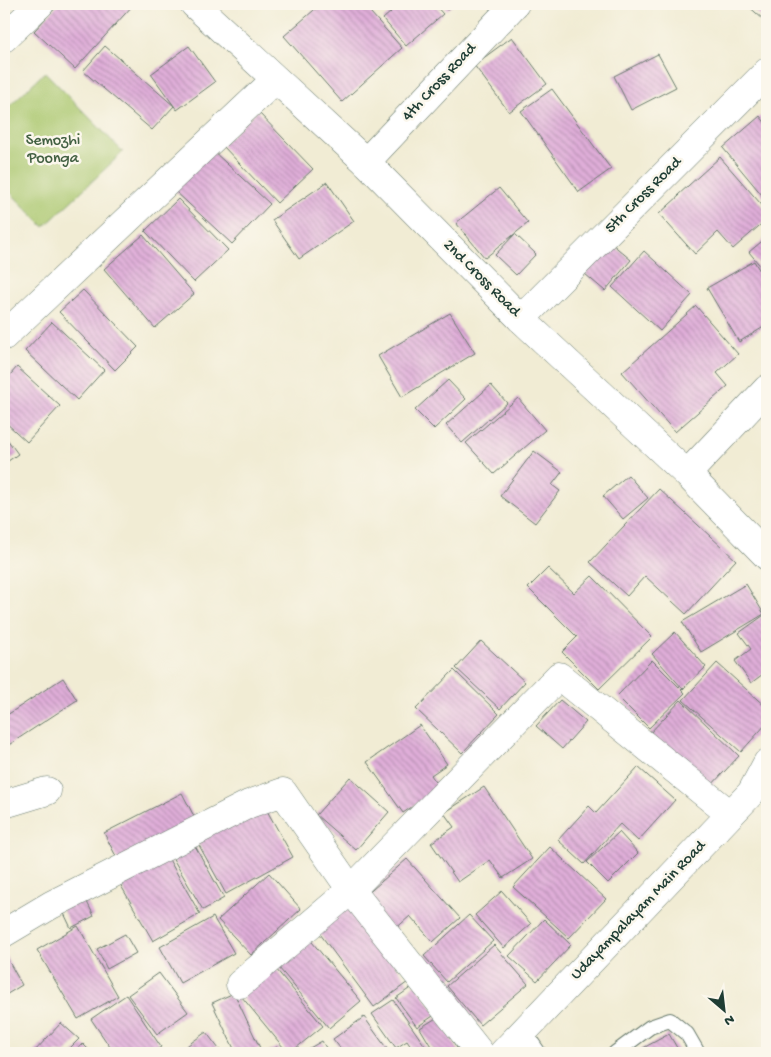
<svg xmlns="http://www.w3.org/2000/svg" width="771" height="1057" viewBox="0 0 771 1057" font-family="'Gochi Hand',sans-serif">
  <defs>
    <pattern id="building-back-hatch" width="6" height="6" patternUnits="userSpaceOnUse" patternTransform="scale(1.25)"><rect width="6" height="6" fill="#e0aed9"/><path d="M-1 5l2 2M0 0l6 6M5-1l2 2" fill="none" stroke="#b58fb1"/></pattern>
  </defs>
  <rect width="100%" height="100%" fill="#fbf7ec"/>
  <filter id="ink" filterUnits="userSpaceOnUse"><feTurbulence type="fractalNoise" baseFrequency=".02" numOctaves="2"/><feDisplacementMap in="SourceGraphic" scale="10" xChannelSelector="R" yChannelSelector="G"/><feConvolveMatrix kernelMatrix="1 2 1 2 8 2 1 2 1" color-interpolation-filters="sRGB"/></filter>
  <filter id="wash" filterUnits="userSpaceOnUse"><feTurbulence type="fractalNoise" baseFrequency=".0096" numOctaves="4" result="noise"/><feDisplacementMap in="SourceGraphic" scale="20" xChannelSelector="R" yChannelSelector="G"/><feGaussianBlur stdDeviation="1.12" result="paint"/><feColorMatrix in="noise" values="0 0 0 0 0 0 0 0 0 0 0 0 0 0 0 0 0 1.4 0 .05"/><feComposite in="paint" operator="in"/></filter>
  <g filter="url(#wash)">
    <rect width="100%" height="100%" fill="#f1ecd4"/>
    <!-- green -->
    <path fill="#aac76e" stroke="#648251" d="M 45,72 L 123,152 L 44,227 L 4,186 L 4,177 L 9,172 L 4,166 L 4,111 Z"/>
    <g id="blocks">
      <!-- building -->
      <g fill="url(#building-back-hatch)">
        <path d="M 59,4 L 134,4 L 75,69 L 34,31 Z"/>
        <path d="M 321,4 L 363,4 L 402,48 L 342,102 L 284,36 Z"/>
        <path d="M 384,4 L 434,4 L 443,14 L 406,46 L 383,19 L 391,12 Z"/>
        <path d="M 442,4 L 455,4 L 447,10 Z"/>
        <path d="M 746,4 L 767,4 L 767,17 L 764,20 Z"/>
        <path d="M 512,37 L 547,84 L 509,112 L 474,65 Z"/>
        <path d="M 105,46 L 174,106 L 152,130 L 83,71 Z"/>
        <path d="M 189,46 L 215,82 L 177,110 L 151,74 Z"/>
        <path d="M 658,54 L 676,87 L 631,110 L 614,76 Z"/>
        <path d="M 552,89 L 611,169 L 579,192 L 521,111 Z"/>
        <path d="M 257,111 L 313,169 L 277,203 L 222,145 Z"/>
        <path d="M 760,116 L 767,125 L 767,201 L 723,148 Z"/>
        <path d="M 212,150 L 270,204 L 232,244 L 174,190 Z"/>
        <path d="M 720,157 L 767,211 L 767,219 L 733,249 L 718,232 L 695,254 L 659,214 L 679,196 L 678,195 Z"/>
        <path d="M 327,182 L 354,221 L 299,259 L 272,220 Z"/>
        <path d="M 499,188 L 528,223 L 485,258 L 456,223 Z"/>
        <path d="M 178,199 L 228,250 L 194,282 L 145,231 Z"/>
        <path d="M 515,234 L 536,254 L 516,275 L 495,255 Z"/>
        <path d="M 143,235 L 194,294 L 155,328 L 104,269 Z"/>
        <path d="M 767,237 L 767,274 L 749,252 Z"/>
        <path d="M 611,243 L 631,260 L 605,291 L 585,274 Z"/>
        <path d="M 644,251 L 692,295 L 660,331 L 612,287 Z"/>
        <path d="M 754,261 L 767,283 L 767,325 L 739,342 L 707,288 Z"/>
        <path d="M 83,290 L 138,347 L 115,370 L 59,312 Z"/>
        <path d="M 696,306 L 738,354 L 717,373 L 728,386 L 675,432 L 622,372 Z"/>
        <path d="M 450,313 L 475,353 L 402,397 L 378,356 Z"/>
        <path d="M 52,322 L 104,370 L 77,400 L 25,351 Z"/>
        <path d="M 17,367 L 60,406 L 27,442 L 4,421 L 4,382 Z"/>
        <path d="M 448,380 L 466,399 L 434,429 L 415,410 Z"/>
        <path d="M 491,385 L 507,403 L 462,443 L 446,425 Z"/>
        <path d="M 518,398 L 545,430 L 494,474 L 466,443 Z"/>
        <path d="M 4,435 L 18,454 L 4,464 Z"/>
        <path d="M 534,451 L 562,472 L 552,485 L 560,491 L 535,523 L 500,496 Z"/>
        <path d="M 628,475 L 648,498 L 623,519 L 603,496 Z"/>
        <path d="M 659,489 L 736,560 L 686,614 L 645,576 L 627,596 L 590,562 Z"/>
        <path d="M 548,568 L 574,593 L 592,576 L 652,637 L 599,689 L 562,652 L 577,637 L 528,588 Z"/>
        <path d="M 746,584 L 764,614 L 701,652 L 682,622 Z"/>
        <path d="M 767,613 L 767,671 L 751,683 L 735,661 L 751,649 L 739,633 Z"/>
        <path d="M 675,632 L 706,667 L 683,689 L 652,654 Z"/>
        <path d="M 481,641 L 525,682 L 500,709 L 456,668 Z"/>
        <path d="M 652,660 L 685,693 L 649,728 L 617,696 Z"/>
        <path d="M 717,663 L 767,708 L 767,723 L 741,752 L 683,700 Z"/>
        <path d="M 454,670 L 499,714 L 462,753 L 416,709 Z"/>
        <path d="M 63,678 L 77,700 L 4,748 L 4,717 Z"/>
        <path d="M 560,700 L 586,722 L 562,749 L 536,726 Z"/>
        <path d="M 681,700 L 739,756 L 708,789 L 649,734 Z"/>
        <path d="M 420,725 L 447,764 L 431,775 L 440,788 L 403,813 L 367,762 Z"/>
        <path d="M 638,767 L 675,800 L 638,841 L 620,824 L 584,864 L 558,840 L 589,806 L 596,813 Z"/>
        <path d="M 350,777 L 389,812 L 356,850 L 316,815 Z"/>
        <path d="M 484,787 L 532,859 L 503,878 L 490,860 L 458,882 L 431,843 L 454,827 L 444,813 Z"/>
        <path d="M 182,793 L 197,822 L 119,862 L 104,833 Z"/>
        <path d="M 261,800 L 293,857 L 226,894 L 195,838 Z"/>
        <path d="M 619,832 L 638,853 L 608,883 L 587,862 Z"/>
        <path d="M 194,844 L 224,898 L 203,910 L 172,857 Z"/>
        <path d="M 550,847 L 606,899 L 569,938 L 513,887 Z"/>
        <path d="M 163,849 L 200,914 L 153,941 L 116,877 Z"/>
        <path d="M 407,859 L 460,918 L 433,942 L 410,916 L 393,931 L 364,897 Z"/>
        <path d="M 269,873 L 301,909 L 251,955 L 218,920 Z"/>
        <path d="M 502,891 L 531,924 L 504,948 L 475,915 Z"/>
        <path d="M 84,896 L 94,916 L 71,928 L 61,907 Z"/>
        <path d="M 346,898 L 408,982 L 374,1007 L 312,923 Z"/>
        <path d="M 469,915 L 493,941 L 447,982 L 424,956 Z"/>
        <path d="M 213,917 L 234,953 L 180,983 L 160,947 Z"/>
        <path d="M 544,919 L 571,945 L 537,981 L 509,956 Z"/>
        <path d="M 78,926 L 118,996 L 78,1019 L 37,950 Z"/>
        <path d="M 125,934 L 136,953 L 107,969 L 97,949 Z"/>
        <path d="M 307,936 L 361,1001 L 329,1028 L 274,962 Z"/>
        <path d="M 494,945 L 528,984 L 480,1025 L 447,986 Z"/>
        <path d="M 4,953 L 22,985 L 4,996 Z"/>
        <path d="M 271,963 L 323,1026 L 290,1053 L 288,1053 L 237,991 Z"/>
        <path d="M 159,973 L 188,1012 L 157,1034 L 128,995 Z"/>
        <path d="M 416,984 L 436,1014 L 417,1027 L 396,998 Z"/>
        <path d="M 234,993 L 260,1048 L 249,1053 L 236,1053 L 212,1003 Z"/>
        <path d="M 126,995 L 161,1047 L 152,1053 L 114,1053 L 91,1019 Z"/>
        <path d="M 393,1000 L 430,1053 L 415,1053 L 407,1041 L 396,1048 L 372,1014 Z"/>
        <path d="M 364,1017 L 390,1053 L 344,1053 L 333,1039 Z"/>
        <path d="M 438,1017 L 460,1053 L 435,1053 L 420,1028 Z"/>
        <path d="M 61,1023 L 79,1039 L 65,1053 L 33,1053 Z"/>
        <path d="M 206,1032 L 222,1053 L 177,1053 Z"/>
        <path d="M 669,1034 L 680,1053 L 634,1053 Z"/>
        <path d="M 322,1041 L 329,1053 L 301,1053 Z"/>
        <path d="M 83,1044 L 92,1053 L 73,1053 Z"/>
        <path d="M 277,1047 L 280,1053 L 265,1053 Z"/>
      </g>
    </g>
  </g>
  <g filter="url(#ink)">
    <use href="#blocks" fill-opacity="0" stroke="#687a6c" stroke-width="1"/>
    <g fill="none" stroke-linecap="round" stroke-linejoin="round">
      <!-- lane casing -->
      <g stroke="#687a6c" stroke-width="16">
        <g id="lane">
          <path d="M 524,1031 L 539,1053"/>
          <path d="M 615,1053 L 650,1027 L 670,1020 L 687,1034 L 698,1053"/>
        </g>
      </g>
      <!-- street casing -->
      <g stroke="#687a6c" stroke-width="29">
        <g id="street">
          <path d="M 194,4 L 366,162 L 521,319 L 687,474 L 767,556"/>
          <path d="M 4,38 L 40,4"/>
          <path d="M 366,162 L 515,4"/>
          <path d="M 521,319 L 767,72"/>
          <path d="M 4,336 L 275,80"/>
          <path d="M 687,474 L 767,389"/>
          <path d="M 4,804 L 47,791"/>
          <path d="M 4,933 L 51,905 L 249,804 L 283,792 L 351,890 L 480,1053"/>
          <path d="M 240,984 L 351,890 L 559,676 L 730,814"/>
          <path d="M 503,1053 L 751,793 L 767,763"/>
        </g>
      </g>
      <!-- lane -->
      <use href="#lane" stroke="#fff" stroke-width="14"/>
      <!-- street -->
      <use href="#street" stroke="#fff" stroke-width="28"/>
    </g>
  </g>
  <g text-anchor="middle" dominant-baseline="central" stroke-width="5" stroke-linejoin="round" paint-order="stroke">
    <!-- street labels -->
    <g font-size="16" fill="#1f3d34" stroke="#fbf7ec">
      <text transform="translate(440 83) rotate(-47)">4th Cross Road</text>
      <text transform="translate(644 196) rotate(-45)">5th Cross Road</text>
      <text transform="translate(481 279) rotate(45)">2nd Cross Road</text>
      <text transform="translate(639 911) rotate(-46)">Udayampalayam Main Road</text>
    </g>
    <!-- park labels -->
    <g font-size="16" fill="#426042" stroke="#fbf7ec">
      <text x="53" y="141">Semozhi<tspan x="53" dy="18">Poonga</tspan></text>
    </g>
  </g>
  <!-- margin -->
  <rect width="771" height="1057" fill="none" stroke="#fbf7ec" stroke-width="20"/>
  <!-- north arrow -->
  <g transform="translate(724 1010) rotate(152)" stroke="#fbf7ec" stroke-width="4" paint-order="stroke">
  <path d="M0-4L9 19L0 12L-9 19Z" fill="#1f3d34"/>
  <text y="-8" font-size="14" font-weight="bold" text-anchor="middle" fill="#1f3d34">N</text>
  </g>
</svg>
